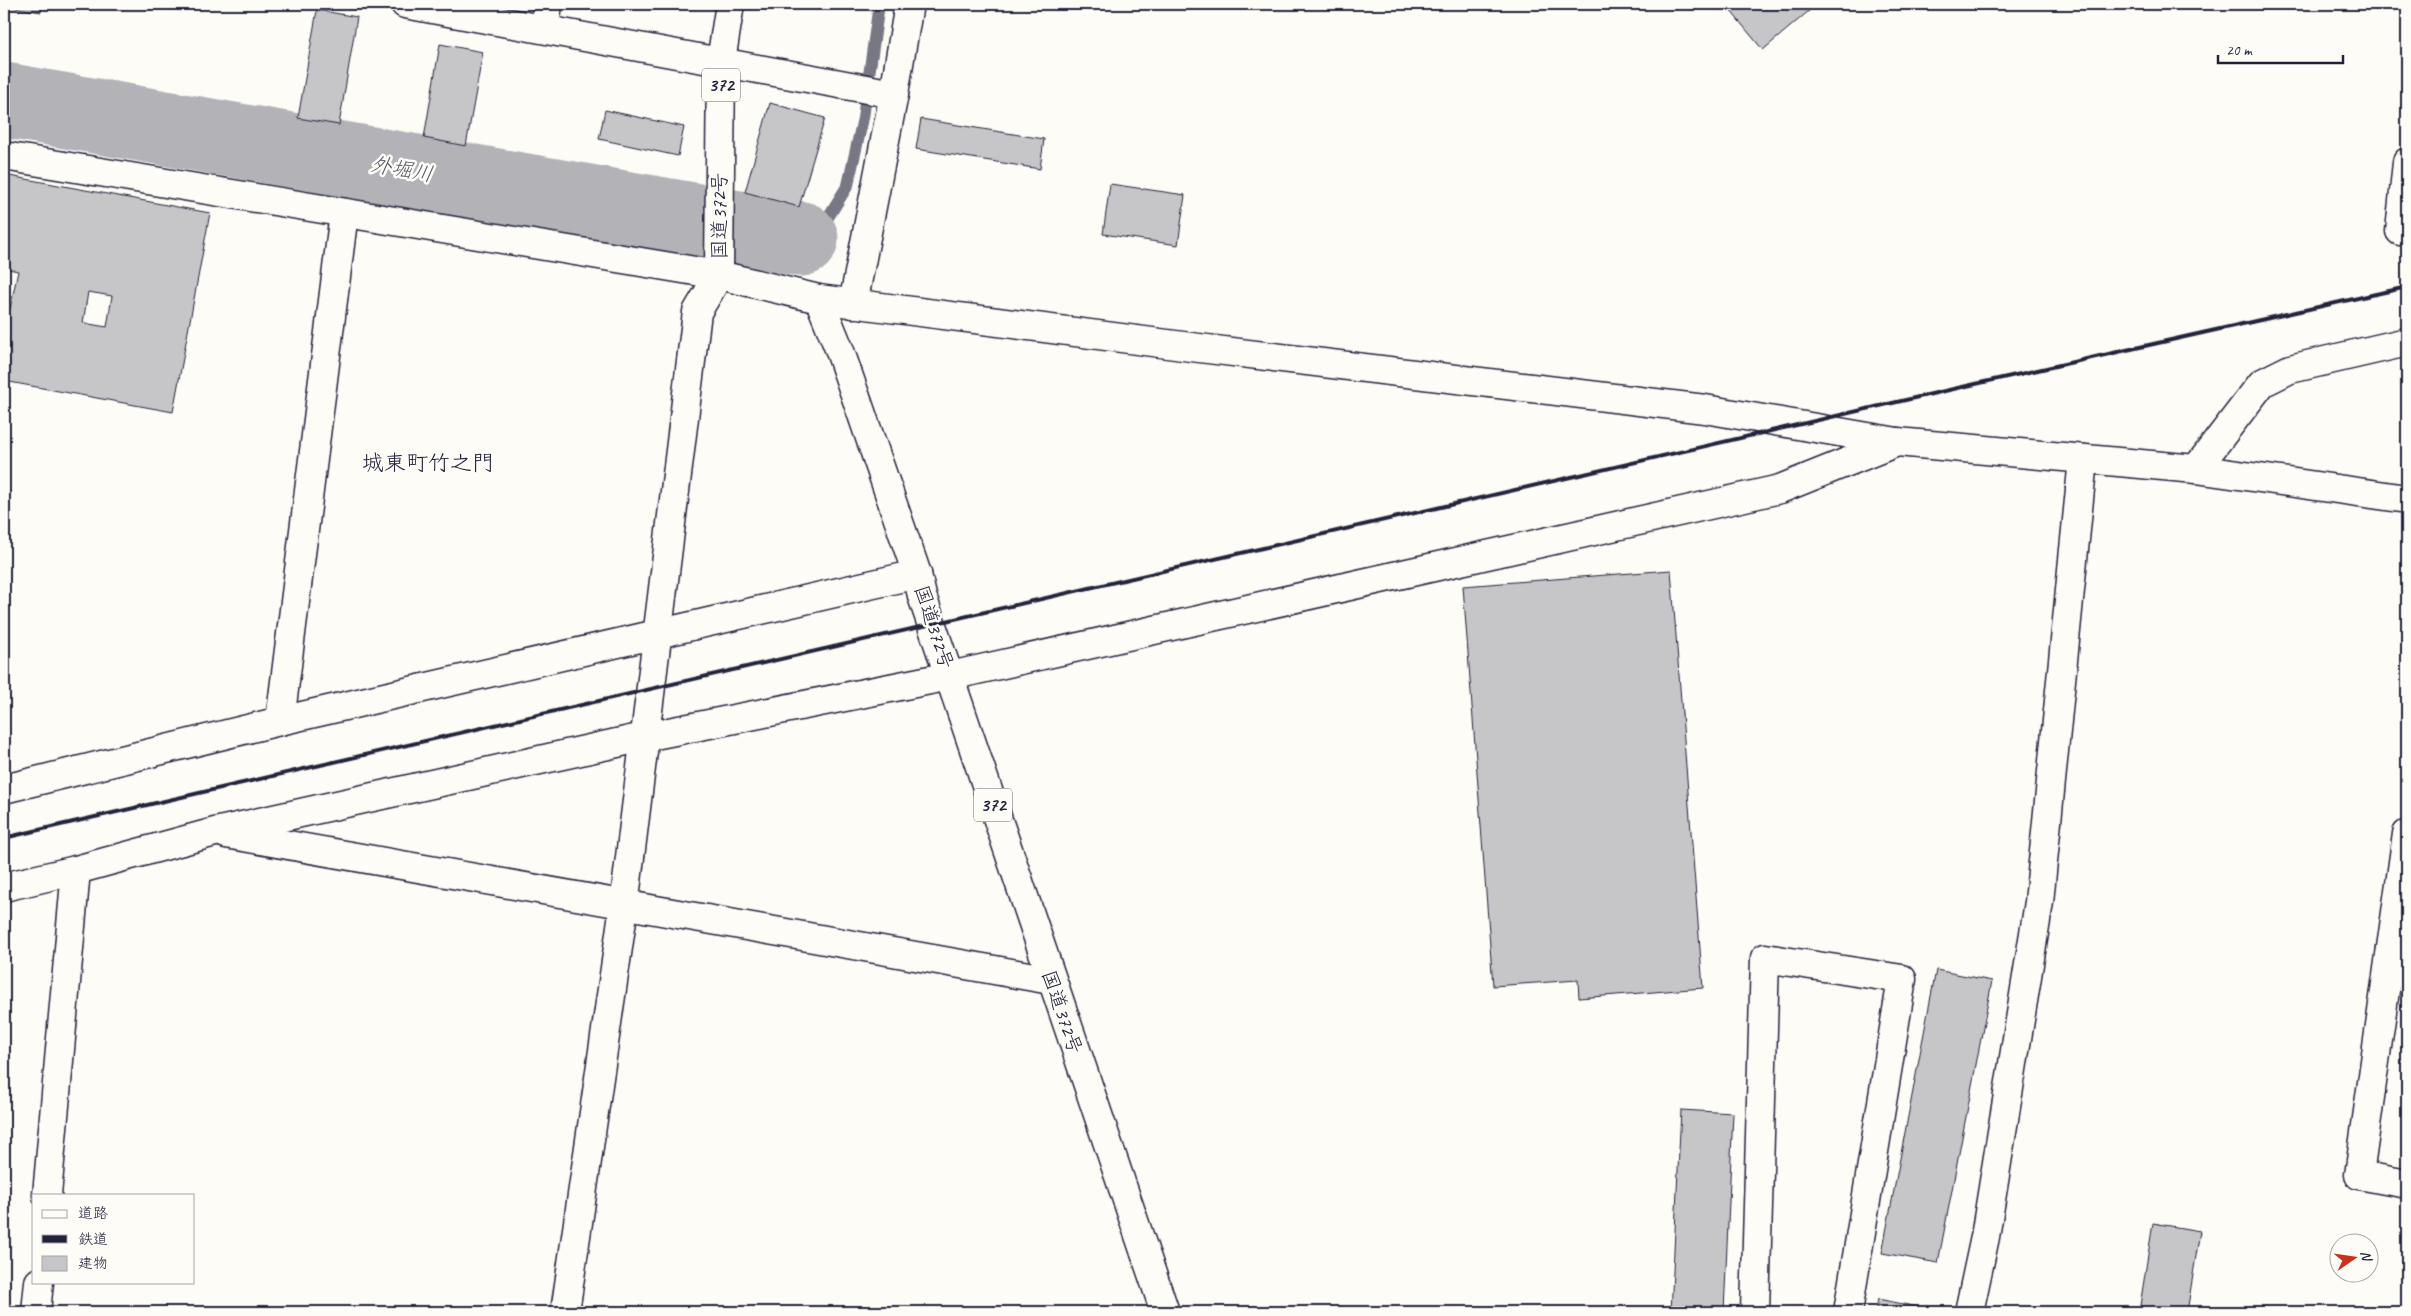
<svg xmlns="http://www.w3.org/2000/svg" width="2411" height="1316" viewBox="0 0 2411 1316" font-family="Caveat,'Klee One',sans-serif">
  <rect width="100%" height="100%" fill="#fdfcf7"/>
  <filter id="ink" filterUnits="userSpaceOnUse"><feTurbulence type="fractalNoise" baseFrequency=".02" numOctaves="2"/><feDisplacementMap in="SourceGraphic" scale="10" xChannelSelector="R" yChannelSelector="G"/><feConvolveMatrix kernelMatrix="1 2 1 2 8 2 1 2 1" color-interpolation-filters="sRGB"/></filter>
  <g filter="url(#ink)">
    <g fill="none" stroke-linecap="round" stroke-linejoin="round">
      <!-- stream -->
      <path stroke="#787885" stroke-width="12" d="M 801,239 L 827,219 L 848,185 L 863,118 L 879,4"/>
      <!-- river -->
      <path stroke="#b2b2b7" stroke-width="75" d="M 4,100 L 801,239"/>
    </g>
    <!-- building -->
    <g fill="#c6c6c8" stroke="#22223b" fill-rule="evenodd">
      <path d="M 6,4 L 42,4 L 41,12 L 6,6 Z"/>
      <path d="M 58,4 L 86,4 L 85,9 Z"/>
      <path d="M 1725,4 L 1817,4 L 1763,50 Z"/>
      <path d="M 317,10 L 357,17 L 339,125 L 298,118 Z"/>
      <path d="M 440,44 L 483,52 L 466,146 L 424,138 Z"/>
      <path d="M 770,103 L 825,118 L 799,207 L 745,192 Z"/>
      <path d="M 605,110 L 684,127 L 678,156 L 599,139 Z"/>
      <path d="M 921,119 L 1044,139 L 1040,169 L 916,149 Z"/>
      <path d="M 4,175 L 210,213 L 173,412 L 4,381 L 4,307 L 10,309 L 18,271 L 4,268 ZM 88,292 L 112,296 L 107,327 L 83,323 Z"/>
      <path d="M 1110,184 L 1185,195 L 1178,245 L 1103,234 Z"/>
      <path d="M 1671,570 L 1703,988 L 1579,998 L 1578,980 L 1493,986 L 1463,586 Z"/>
      <path d="M 1936,970 L 1992,981 L 1938,1263 L 1882,1253 Z"/>
      <path d="M 1681,1110 L 1733,1113 L 1724,1312 L 1671,1312 Z"/>
      <path d="M 2153,1223 L 2200,1231 L 2187,1312 L 2139,1312 Z"/>
      <path d="M 1878,1299 L 1928,1309 L 1927,1312 L 1875,1312 Z"/>
    </g>
    <g fill="none" stroke-linecap="round" stroke-linejoin="round">
      <!-- minor casing -->
      <g stroke="#22223b" stroke-width="31">
        <g id="minor">
          <path d="M 405,4 L 894,94"/>
          <path d="M 545,28 L 548,4"/>
          <path d="M 4,156 L 719,275 L 697,312 L 624,906 L 565,1312"/>
          <path d="M 2400,231 L 2407,162"/>
          <path d="M 819,299 L 1191,347 L 1705,409 L 1897,442 L 2196,469 L 2407,499"/>
          <path d="M 853,304 L 894,94 L 909,4"/>
          <path d="M 2196,469 L 2262,383 L 2290,369 L 2407,342"/>
          <path d="M 280,721 L 344,213"/>
          <path d="M 4,789 L 280,721 L 917,574"/>
          <path d="M 226,834 L 1051,980"/>
          <path d="M 2407,834 L 2359,1175 L 2407,1184"/>
          <path d="M 4,887 L 76,870 L 215,832 L 644,737 L 950,676 L 1780,489 L 1897,442"/>
          <path d="M 47,1195 L 76,870"/>
          <path d="M 36,1312 L 39,1282"/>
          <path d="M 1755,1312 L 1765,958 L 1902,979 L 1848,1312"/>
          <path d="M 1969,1312 L 1985,1237 L 2039,902 L 2083,459"/>
        </g>
      </g>
      <!-- highway casing -->
      <g stroke="#22223b" stroke-width="31">
        <path id="highway" d="M 730,4 L 721,61 L 719,275 L 819,299 L 840,351 L 917,574 L 922,596 L 1165,1312"/>
      </g>
      <!-- minor -->
      <use href="#minor" stroke="#fdfcf7" stroke-width="28"/>
      <!-- highway -->
      <use href="#highway" stroke="#fdfcf7" stroke-width="28"/>
      <!-- rail -->
      <path stroke="#22223b" stroke-width="4" d="M 4,838 C 803,648 1605,467 2407,287"/>
    </g>
  </g>
  <g text-anchor="middle" dominant-baseline="central" stroke-width="5" stroke-linejoin="round" paint-order="stroke">
    <!-- shield labels -->
    <g fill="#fdfcf7" stroke="#646373" stroke-width="1">
      <rect x="702" y="68.5" width="38" height="33" rx="4"/>
      <rect x="974" y="788.5" width="38" height="33" rx="4"/>
    </g>
    <g font-size="19" font-weight="bold" fill="#22223b">
      <text x="721" y="85">372</text>
      <text x="993" y="805">372</text>
    </g>
    <!-- street labels -->
    <g font-size="20" fill="#22223b" stroke="#fdfcf7">
      <text transform="translate(719 216) rotate(-90)">国道372号</text>
      <text transform="translate(934 627) rotate(72)">国道372号</text>
      <text transform="translate(1062 1012) rotate(71)">国道372号</text>
    </g>
    <!-- water labels -->
    <g font-size="21" font-style="italic" fill="#545466" stroke="#fdfcf7">
      <text transform="translate(402 169) rotate(10)">外堀川</text>
    </g>
    <!-- quarter labels -->
    <g font-size="22" fill="#22223b" stroke="#fdfcf7">
      <text x="428" y="463">城東町竹之門</text>
    </g>
  </g>
  <!-- margin -->
  <rect width="2411" height="1316" fill="none" stroke="#fdfcf7" stroke-width="20"/>
  <rect x="10" y="10" width="2391" height="1296" fill="none" stroke="#22223b" stroke-width="2" filter="url(#ink)"/>
  <!-- legend -->
  <rect x="32" y="1194" width="162" height="90" fill="#fdfcf7" stroke="#a5a5ac"/>
  <rect x="42" y="1210" width="25" height="8" fill="#fdfcf7" stroke="#a5a5ac"/>
  <text x="78" y="1218" font-size="15" fill="#22223b">道路</text>
  <rect x="42" y="1235" width="25" height="8" fill="#22223b" stroke="#a5a5ac"/>
  <text x="78" y="1244" font-size="15" fill="#22223b">鉄道</text>
  <rect x="42" y="1256" width="25" height="15" fill="#c6c6c8" stroke="#a5a5ac"/>
  <text x="78" y="1268" font-size="15" fill="#22223b">建物</text>
  <!-- north arrow -->
  <g transform="translate(2354 1258) rotate(77)"><circle r="24" fill="#fdfcf7" stroke="#a5a5ac"/>
  <path d="M0-4L9 19L0 12L-9 19Z" fill="#c8321e"/>
  <text y="-8" font-size="14" font-weight="bold" text-anchor="middle" fill="#22223b">N</text>
  </g>
  <!-- scale -->
  <path d="M2218 55v8h125v-8" fill="none" stroke="#22223b" stroke-width="2.5"/>
  <text x="2226" y="55" font-size="15" fill="#22223b" stroke="#fdfcf7" stroke-width="4" paint-order="stroke">20 m</text>
</svg>
